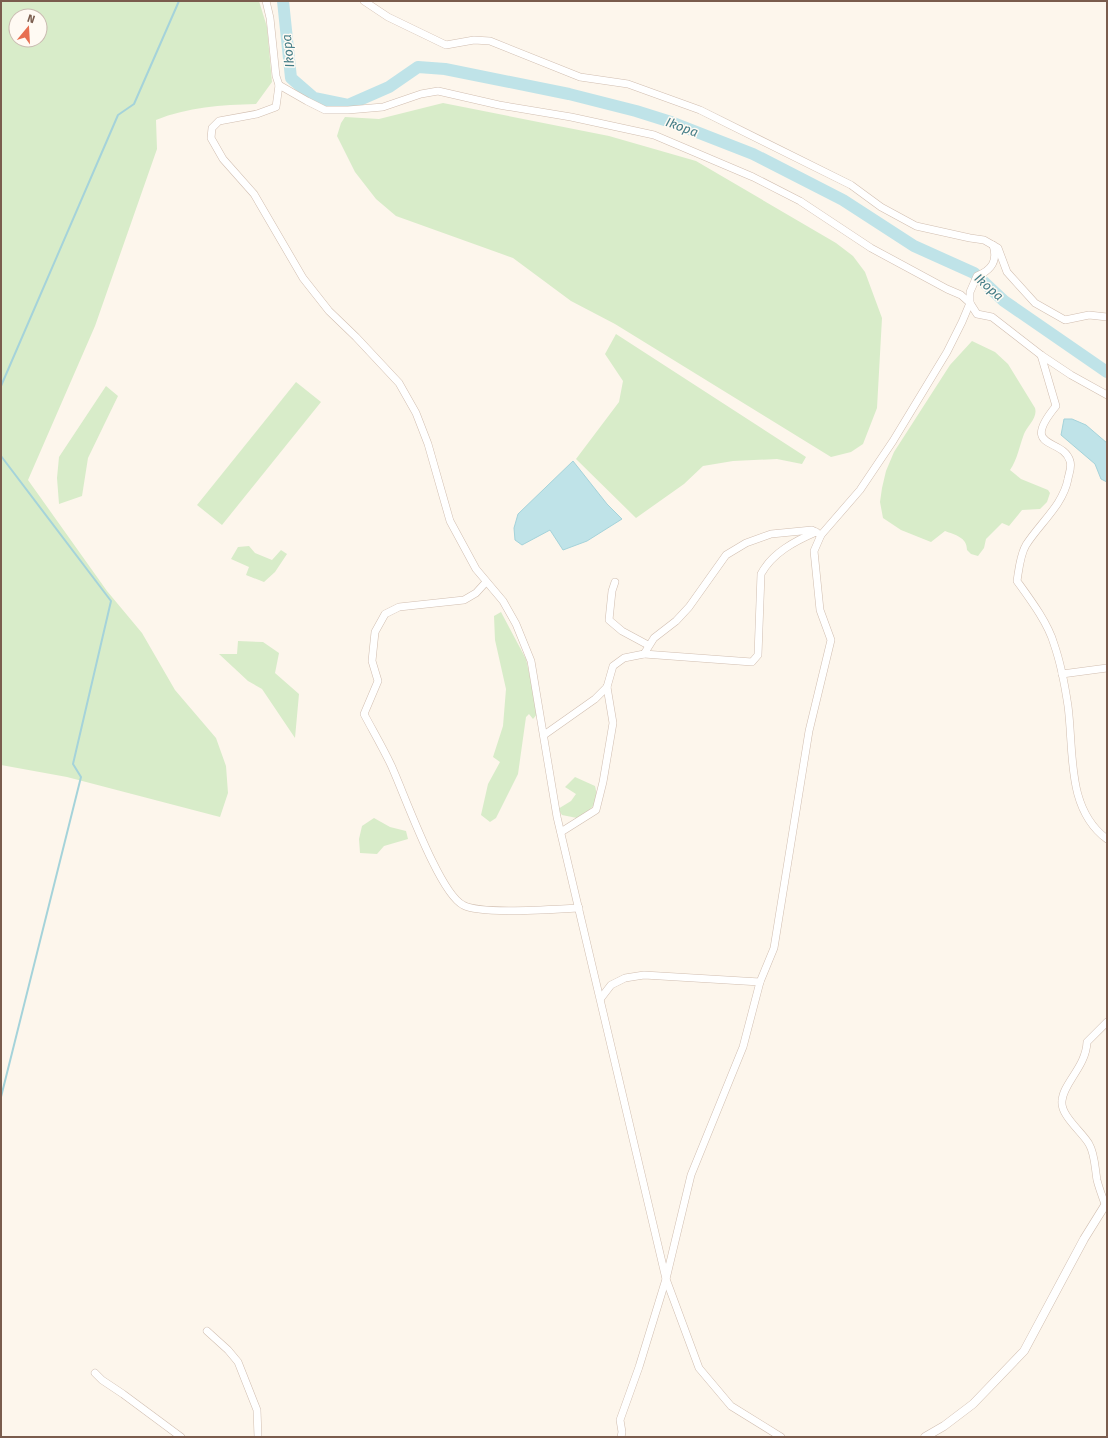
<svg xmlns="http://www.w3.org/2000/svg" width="1108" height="1438" viewBox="0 0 1108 1438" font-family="'Fira Sans',sans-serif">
  <rect width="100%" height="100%" fill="#fdf6ec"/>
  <!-- green -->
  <g fill="#d8ecc9" fill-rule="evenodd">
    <path d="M 1,1 L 259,1 L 267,27 L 272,82 L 256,104 C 221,105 188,107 156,120 L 157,149 L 95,326 L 28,480 L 107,591 L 142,633 L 175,690 L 216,738 L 226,766 L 228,793 L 220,817 L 67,777 L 1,765 ZM 16,16 L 40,16 L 40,40 L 16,40 Z"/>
    <path d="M 443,103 L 609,136 L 696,161 L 836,243 L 853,256 L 865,272 L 882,318 L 877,408 L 863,444 L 851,452 L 831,457 L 615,324 L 571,301 L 513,258 L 396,216 L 376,199 L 355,172 L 337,136 L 341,123 L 345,117 L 379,119 Z"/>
    <path d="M 616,334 L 806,457 L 802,464 L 777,459 L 733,461 L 703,466 L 684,484 L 636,518 L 576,459 L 619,402 L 623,381 L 605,354 Z"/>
    <path d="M 972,341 L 995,352 L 1008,364 L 1035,408 C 1038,418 1027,426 1024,434 C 1019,447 1018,458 1010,470 L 1021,479 L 1048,490 L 1050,493 L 1047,502 L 1040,509 L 1022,510 L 1009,526 L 1002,523 L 986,539 L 984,548 L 978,556 L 971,554 L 967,550 C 967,537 955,535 945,531 L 931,542 L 901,530 L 883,518 L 880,502 L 882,488 L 886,471 L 894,452 L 950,365 Z"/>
    <path d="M 296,382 L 321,402 L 222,525 L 197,505 Z"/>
    <path d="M 106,386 L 118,396 L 88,458 L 82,496 L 59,504 L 57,478 L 59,457 Z"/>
    <path d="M 249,546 L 255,553 L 272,560 L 281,550 L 287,554 L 275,572 L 264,582 L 246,575 L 249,567 L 231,559 L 238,547 Z"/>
    <path d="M 501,612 L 526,659 L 538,713 L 533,719 L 529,714 L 526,717 L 518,774 L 496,818 L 490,822 L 481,815 L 488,784 L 500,762 L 493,757 L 503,726 L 506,689 L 495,640 L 494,616 Z"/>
    <path d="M 238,641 L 263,642 L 279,653 L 275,673 L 299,694 L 295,738 L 262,689 L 248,681 L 219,654 L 237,654 Z"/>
    <path d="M 575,777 L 595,786 C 600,804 592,809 577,818 L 562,815 L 558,809 L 571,801 L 576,794 L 565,787 Z"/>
    <path d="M 374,818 L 390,827 L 406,831 L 408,839 L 384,846 L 377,854 L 360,853 L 359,839 L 362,826 Z"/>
  </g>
  <!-- water -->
  <g fill="#bfe3e8" stroke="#a5d3da">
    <path d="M 1064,419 L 1072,419 L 1086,425 L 1107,443 L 1107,482 L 1101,479 L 1095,464 L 1061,435 Z"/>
    <path d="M 573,461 L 607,504 L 622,519 L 587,541 L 563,550 L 550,530 L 522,545 L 515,540 L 514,528 L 518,514 Z"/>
  </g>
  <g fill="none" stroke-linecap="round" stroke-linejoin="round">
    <!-- stream -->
    <g stroke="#a5d3da" stroke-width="2">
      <path d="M 1,386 L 118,115 L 134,104 L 179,1"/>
      <path d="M 1,456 L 111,601 L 73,764 L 81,777 L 1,1097"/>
    </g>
    <!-- river -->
    <path stroke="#bfe3e8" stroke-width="12" d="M 283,1 L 291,78 L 314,98 L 348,105 L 389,87 L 418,67 L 445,69 L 569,94 L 636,111 L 671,122 L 753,154 L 843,200 L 914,246 L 974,273 L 1004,301 L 1107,372"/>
    <!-- minor casing -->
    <g stroke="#d1beb0" stroke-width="8">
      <g id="minor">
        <path d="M 266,1 L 270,18 L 276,76 L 279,85 L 276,107 L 257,114 L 219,121 L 212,128 L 211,138 L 223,159 L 254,194 L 303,278 L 329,311 L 356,337 L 399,383 L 416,413 L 428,444 L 450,521 L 476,569 L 503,601 L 516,624 L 531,661 L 557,817 L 666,1279 L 639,1367 L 620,1420 L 622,1432 L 621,1437"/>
        <path d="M 364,1 L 388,17 L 446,45 L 474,40 L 490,41 L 580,77 L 628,84 L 700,110 L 851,185 L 881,207 L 916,226 L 970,238 L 984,240 L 998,248 L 1007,272 L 1035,303 L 1065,320 L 1089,315 L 1107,317"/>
        <path d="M 279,85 L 307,101 L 325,110 L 348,110 L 383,107 L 421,94 L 438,91 L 499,105 L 571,117 L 654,135 L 753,177 L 800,201 L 871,248 L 947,289 L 961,295 L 970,303 L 977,314 L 992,317 L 1041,355 L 1071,375 L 1107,395"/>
        <path d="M 1041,355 L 1056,406 C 1019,451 1063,437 1070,461 C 1072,467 1069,473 1068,479 C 1063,505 1040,523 1026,545 C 1020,555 1019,569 1017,581 C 1030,599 1048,623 1054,644 C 1061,664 1065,686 1068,706 C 1074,751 1066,809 1107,839"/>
        <path d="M 486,582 L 476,593 L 464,600 L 399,607 L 385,614 L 375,632 L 372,661 L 378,681 L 364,714 C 373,731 383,748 391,765 C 404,793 439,893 463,905 C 481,915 555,909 579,908"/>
        <path d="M 615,582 L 612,591 L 609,620 L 622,631 L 648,645"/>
        <path d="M 644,654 L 752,662 L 758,655 L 761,574 C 772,553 795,541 816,532"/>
        <path d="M 1062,674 L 1107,668"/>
        <path d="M 544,735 L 595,699 L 607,687 L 613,666 L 624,658 L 644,654 L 654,638 L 676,621 L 689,607 L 726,555 L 746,543 L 771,534 L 812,530 L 821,535"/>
        <path d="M 561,832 L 596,810 L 603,782 L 613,723 L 607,687"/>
        <path d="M 601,998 L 611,985 L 625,978 L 644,975 L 760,982"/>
        <path d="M 1105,1204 C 1102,1196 1099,1188 1097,1180 C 1095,1169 1095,1154 1089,1144 C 1083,1133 1060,1115 1062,1101 C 1063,1083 1086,1067 1087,1042 L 1107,1022"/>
        <path d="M 207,1331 L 228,1350 L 238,1362 L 257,1410 L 258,1437"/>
        <path d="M 95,1373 L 102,1380 L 123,1394 L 181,1437"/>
        <path d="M 781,1437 L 731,1406 L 699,1368 L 666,1279 L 691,1175 L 743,1047 L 760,982 L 774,948 L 809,731 L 831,640 L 820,610 L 814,551 L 821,535 L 860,490 L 893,441 L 947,352 L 962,322 L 970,303 L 970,292 L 977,276 C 992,270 998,261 993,245"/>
      </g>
    </g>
    <!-- tertiary casing -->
    <g stroke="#d1beb0" stroke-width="9">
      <path id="tertiary" d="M 925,1437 L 944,1426 L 973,1404 L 1024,1351 L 1084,1239 L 1107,1202"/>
    </g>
    <!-- minor -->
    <use href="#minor" stroke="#fff" stroke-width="7"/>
    <!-- tertiary -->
    <use href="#tertiary" stroke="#fff" stroke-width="8"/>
  </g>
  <g text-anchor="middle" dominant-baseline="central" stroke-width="3" stroke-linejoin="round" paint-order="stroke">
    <!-- water labels -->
    <g font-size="13" font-style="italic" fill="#437c86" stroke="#fffaf3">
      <text transform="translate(288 51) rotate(-96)">Ikopa</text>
      <text transform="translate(682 127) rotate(20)">Ikopa</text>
      <text transform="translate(989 287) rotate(41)">Ikopa</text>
    </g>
  </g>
  <!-- border -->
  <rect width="1108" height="1438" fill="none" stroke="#7a5c4d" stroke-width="4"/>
  <!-- north arrow -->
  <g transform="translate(28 28) rotate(18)"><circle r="19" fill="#fffaf3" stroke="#cabbb1"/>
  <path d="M0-3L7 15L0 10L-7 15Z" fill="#e76f51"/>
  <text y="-6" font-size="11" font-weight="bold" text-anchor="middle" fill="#7a5c4d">N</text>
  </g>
</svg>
